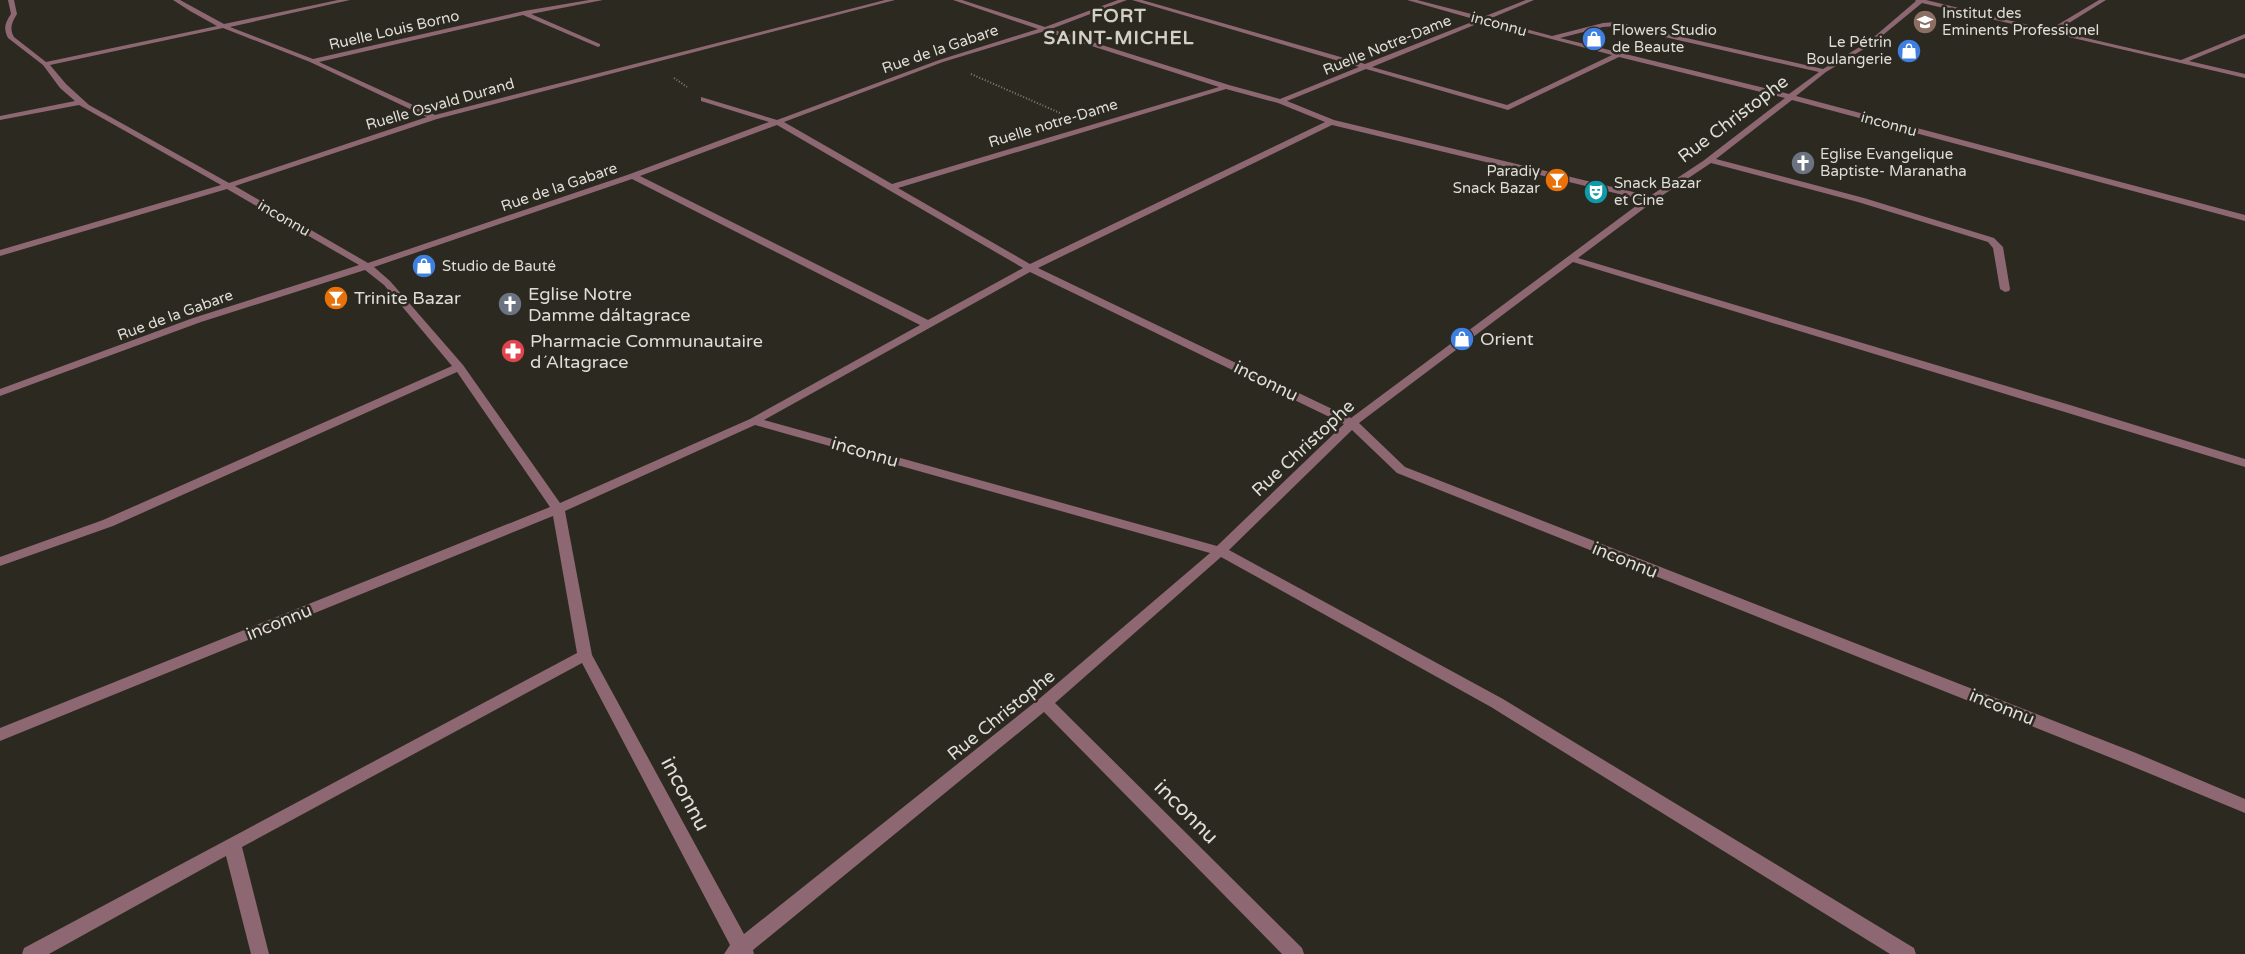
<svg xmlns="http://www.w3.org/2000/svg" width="2245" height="954" viewBox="0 0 2245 954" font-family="'Varela Round',sans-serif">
  <rect width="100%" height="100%" fill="#2b2920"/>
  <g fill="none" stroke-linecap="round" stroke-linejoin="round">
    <!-- path -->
    <g stroke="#83817a" stroke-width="2" stroke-dasharray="1 2" stroke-linecap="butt">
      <path d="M 971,74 L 1060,113"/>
      <path d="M 674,78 L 687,87"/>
    </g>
    <!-- minor -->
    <path fill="#8d6771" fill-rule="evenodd" d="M 8,0 L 14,0 L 17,14 C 12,22 9,28 14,37 L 46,62 L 217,26 L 190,11 L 173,0 L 180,0 L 224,24 L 338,0 L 350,0 L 230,27 L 313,59 L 524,11 L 589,0 L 603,0 L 531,14 L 600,44 L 600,46 L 598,47 L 523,15 L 319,62 L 435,115 L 885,0 L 895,0 L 437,119 L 235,186 L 368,263 L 630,174 L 769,122 L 701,101 L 701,97 L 777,120 L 939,60 L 1038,29 L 953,0 L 962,0 L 1045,27 L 1118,0 L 1127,0 L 1051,29 L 1229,85 L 1280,99 L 1359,67 L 1132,0 L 1142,0 L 1365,64 L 1477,20 L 1407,0 L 1417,0 L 1483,17 L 1526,0 L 1534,0 L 1489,19 L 1552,36 L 1603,23 L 1616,22 L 1823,69 L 1868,42 L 1916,1 L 1915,0 L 1926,0 L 2049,30 L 2099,0 L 2106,0 L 2056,31 L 2181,60 L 2245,34 L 2245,38 L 2189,61 L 2245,74 L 2245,78 L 1922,3 L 1872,44 L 1826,72 L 1796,96 L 2245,215 L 2245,221 L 1792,100 L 1716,159 L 1864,198 L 1994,238 L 2003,247 L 2010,289 L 2009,291 L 2005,292 L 2000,289 L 1993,248 L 1988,242 L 1858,202 L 1711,163 L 1654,201 L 1578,258 L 2070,405 L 2245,459 L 2245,467 L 1573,262 L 1359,423 L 1405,467 L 2136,753 L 2245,799 L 2245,813 L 2124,763 L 1397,473 L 1352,430 L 1229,550 L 1503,699 L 1914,948 L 1916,954 L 1890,954 L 1491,707 L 1221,557 L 1055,703 L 1302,948 L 1304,954 L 1282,954 L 1044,712 L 753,950 L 754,954 L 724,954 L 730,945 L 582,663 L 242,847 L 269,954 L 251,954 L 226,856 L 49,954 L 22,954 L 24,948 L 577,653 L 553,516 L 0,741 L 0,728 L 550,507 L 457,372 L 113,526 L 0,566 L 0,557 L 103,520 L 452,366 L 384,285 L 365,270 L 201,322 L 0,396 L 0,389 L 193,318 L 359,265 L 227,189 L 0,256 L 0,250 L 221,185 L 79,105 L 0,120 L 0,116 L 75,101 L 60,88 L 43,65 L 8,38 C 3,28 5,23 11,14 ZM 1484,21 L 1612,55 L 1507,105 L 1372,67 ZM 1616,26 L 1819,72 L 1789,94 L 1560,38 L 1603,27 ZM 223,28 L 310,62 L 427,117 L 229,183 L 89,105 L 66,84 L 50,65 ZM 1045,31 L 1219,87 L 892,184 L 784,122 L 943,62 ZM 1619,57 L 1785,98 L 1703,161 L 1650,196 L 1334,120 L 1287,101 L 1366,69 L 1508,110 ZM 1226,89 L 1278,103 L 1325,122 L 1030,264 L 898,188 ZM 777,125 L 1023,268 L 928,320 L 640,176 ZM 1332,125 L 1644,200 L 1351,418 L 1038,268 ZM 632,179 L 920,325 L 750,419 L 560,503 L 463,365 L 390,281 L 374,267 ZM 1030,272 L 1344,424 L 1217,546 L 764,420 ZM 755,425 L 1210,553 L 1039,699 L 744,934 L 592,655 L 565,511 Z"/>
  </g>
  <!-- icons -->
  <defs>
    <g id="university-disc" transform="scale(1.25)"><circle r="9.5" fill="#8d6e63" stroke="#2b2920"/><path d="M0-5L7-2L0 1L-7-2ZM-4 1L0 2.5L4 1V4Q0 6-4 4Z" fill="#fff"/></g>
    <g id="shop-disc" transform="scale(1.25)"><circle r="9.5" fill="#3f7fe0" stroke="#2b2920"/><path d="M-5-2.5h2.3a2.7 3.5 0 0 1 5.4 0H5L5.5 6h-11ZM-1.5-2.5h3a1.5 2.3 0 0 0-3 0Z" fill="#fff"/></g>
    <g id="church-disc" transform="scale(1.25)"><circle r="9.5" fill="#6b7280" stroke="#2b2920"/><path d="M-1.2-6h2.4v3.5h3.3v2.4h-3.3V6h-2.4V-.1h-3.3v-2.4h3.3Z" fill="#fff"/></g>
    <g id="bar-disc" transform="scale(1.25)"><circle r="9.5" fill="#e8710a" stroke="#2b2920"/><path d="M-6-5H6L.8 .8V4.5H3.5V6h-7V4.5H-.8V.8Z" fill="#fff"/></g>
    <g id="theatre-disc" transform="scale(1.25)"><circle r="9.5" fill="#0f9aa8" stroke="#2b2920"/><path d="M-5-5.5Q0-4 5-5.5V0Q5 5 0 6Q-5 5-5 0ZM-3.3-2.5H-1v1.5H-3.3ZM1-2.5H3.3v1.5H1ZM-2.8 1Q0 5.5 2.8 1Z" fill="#fff"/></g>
    <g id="pharmacy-disc" transform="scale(1.25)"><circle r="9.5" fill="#e0444e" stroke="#2b2920"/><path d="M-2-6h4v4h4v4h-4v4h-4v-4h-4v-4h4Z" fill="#fff"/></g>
  </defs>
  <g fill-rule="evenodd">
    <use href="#university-disc" x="1925" y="22"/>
    <use href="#shop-disc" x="1594" y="39"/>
    <use href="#shop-disc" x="1909" y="51"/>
    <use href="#church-disc" x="1803" y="163"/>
    <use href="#bar-disc" x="1557" y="180"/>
    <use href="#theatre-disc" x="1596" y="192"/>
    <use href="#shop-disc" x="424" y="266"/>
    <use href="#bar-disc" x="336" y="298"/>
    <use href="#church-disc" x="510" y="304"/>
    <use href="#shop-disc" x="1462" y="339"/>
    <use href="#pharmacy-disc" x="513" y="351"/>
  </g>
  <g text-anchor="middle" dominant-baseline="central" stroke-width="5" stroke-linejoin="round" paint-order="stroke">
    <!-- far-poi labels -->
    <g font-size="15" fill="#deddd7" stroke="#2b2920" text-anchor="start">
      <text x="1942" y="13">Institut des<tspan x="1942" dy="17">Eminents Professionel</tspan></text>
      <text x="1612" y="30">Flowers Studio<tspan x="1612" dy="17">de Beaute</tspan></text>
      <text x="1892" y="42" text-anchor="end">Le Pétrin<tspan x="1892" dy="17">Boulangerie</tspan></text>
      <text x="1820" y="154">Eglise Evangelique<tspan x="1820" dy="17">Baptiste- Maranatha</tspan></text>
      <text x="1540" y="171" text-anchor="end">Paradiy<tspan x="1540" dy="17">Snack Bazar</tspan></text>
      <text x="1614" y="183">Snack Bazar<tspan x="1614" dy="17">et Cine</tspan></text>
      <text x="442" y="266">Studio de Bauté</text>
    </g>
    <!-- far-street labels -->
    <g font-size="15" fill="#deddd7" stroke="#2b2920">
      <text transform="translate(1499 24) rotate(15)">inconnu</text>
      <text transform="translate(394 30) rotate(-13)">Ruelle Louis Borno</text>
      <text transform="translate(1387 45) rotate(-22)">Ruelle Notre-Dame</text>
      <text transform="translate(940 49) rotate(-19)">Rue de la Gabare</text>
      <text transform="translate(440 104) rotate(-16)">Ruelle Osvald Durand</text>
      <text transform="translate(1053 123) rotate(-17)">Ruelle notre-Dame</text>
      <text transform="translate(1889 124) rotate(15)">inconnu</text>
      <text transform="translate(559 187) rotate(-19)">Rue de la Gabare</text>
      <text transform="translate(284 218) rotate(30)">inconnu</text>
      <text transform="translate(175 315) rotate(-20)">Rue de la Gabare</text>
    </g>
    <!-- street labels -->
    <g font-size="18" fill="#deddd7" stroke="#2b2920">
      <text transform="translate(1733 119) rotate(-37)">Rue Christophe</text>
      <text transform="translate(1266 381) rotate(26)">inconnu</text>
      <text transform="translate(1303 448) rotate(-43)">Rue Christophe</text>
      <text transform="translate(865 452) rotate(16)">inconnu</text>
      <text transform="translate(1625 560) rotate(22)">inconnu</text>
      <text transform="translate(279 622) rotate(-22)">inconnu</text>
      <text transform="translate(2002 707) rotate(22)">inconnu</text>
      <text transform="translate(1001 715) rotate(-39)">Rue Christophe</text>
    </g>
    <!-- poi labels -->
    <g font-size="18" fill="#deddd7" stroke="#2b2920" text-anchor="start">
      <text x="528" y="294">Eglise Notre<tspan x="528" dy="21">Damme dáltagrace</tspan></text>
      <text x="354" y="298">Trinite Bazar</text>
      <text x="1480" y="339">Orient</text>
      <text x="530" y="341">Pharmacie Communautaire<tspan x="530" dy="21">d´Altagrace</tspan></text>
    </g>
    <!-- far-district labels -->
    <g font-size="19" font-weight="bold" letter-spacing="1" fill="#d2d0c5" stroke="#2b2920">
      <text x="1119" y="16">FORT<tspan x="1119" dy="22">SAINT-MICHEL</tspan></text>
    </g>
    <!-- near-street labels -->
    <g font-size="21" fill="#deddd7" stroke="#2b2920">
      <text transform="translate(685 794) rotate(62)">inconnu</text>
      <text transform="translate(1186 812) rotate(45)">inconnu</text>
    </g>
  </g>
</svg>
